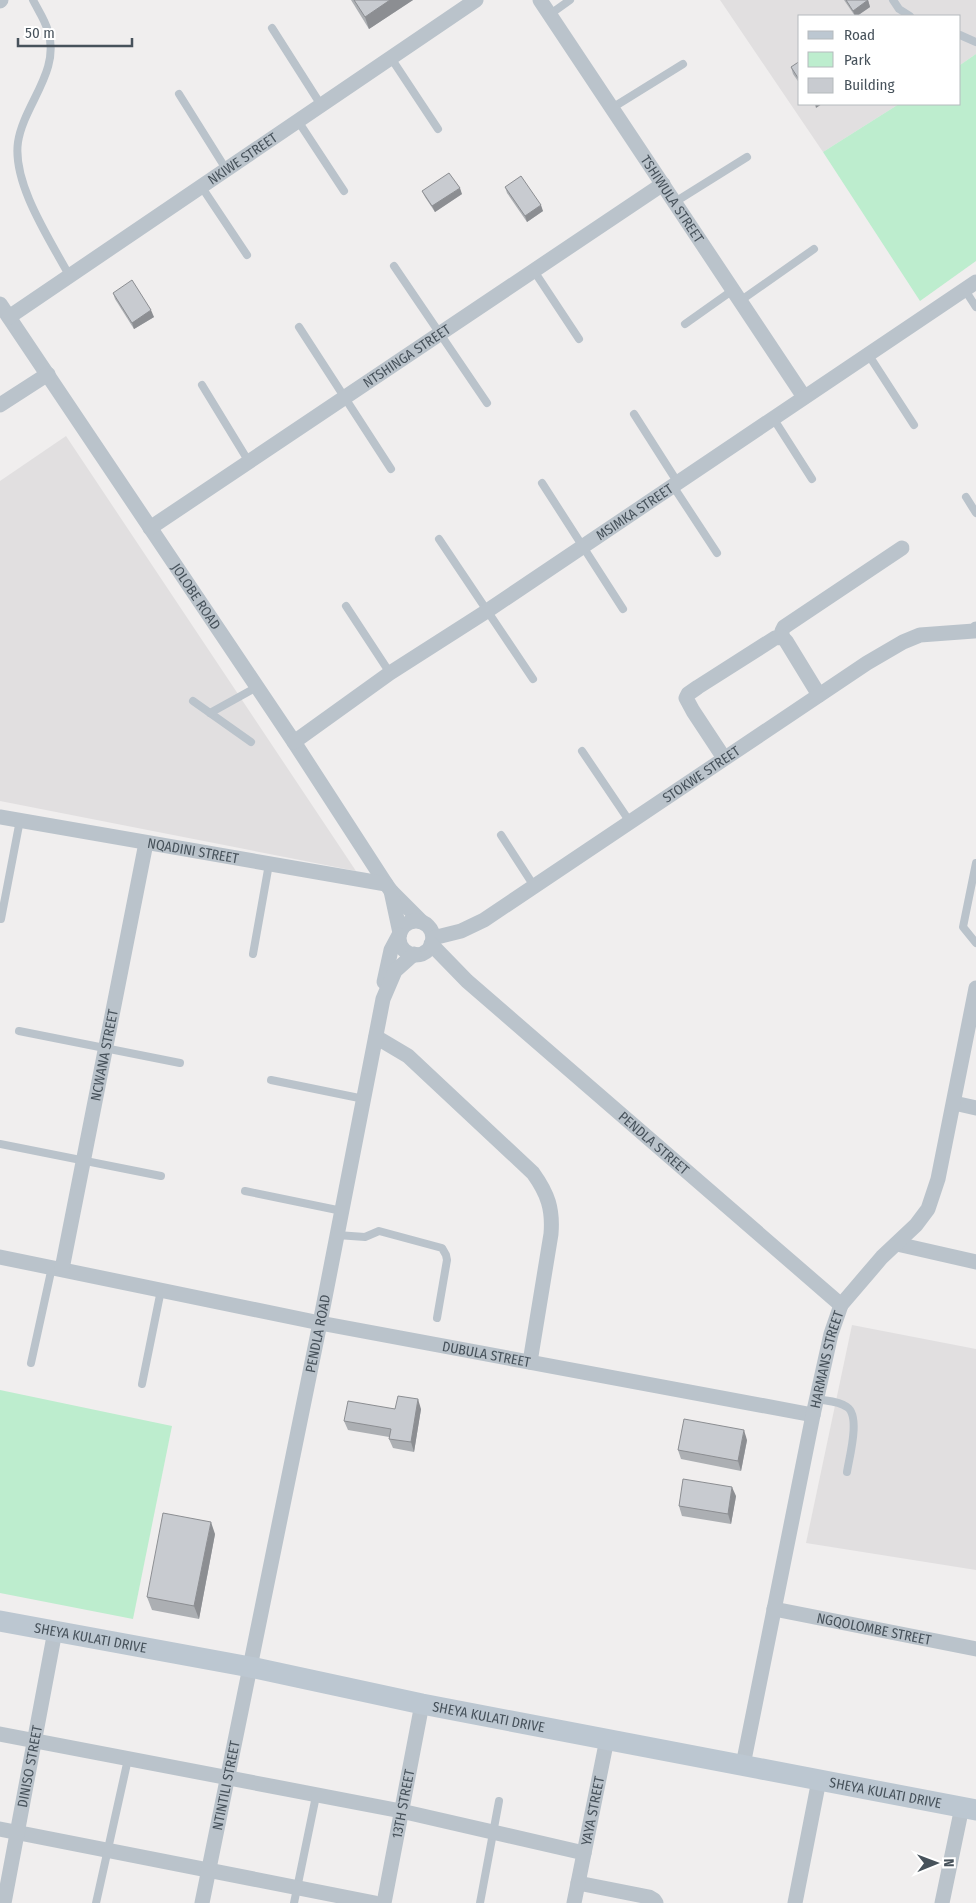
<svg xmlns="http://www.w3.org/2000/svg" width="976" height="1903" viewBox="0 0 976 1903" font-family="'Fira Sans Condensed',sans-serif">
  <rect width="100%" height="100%" fill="#f0eeee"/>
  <!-- education -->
  <g fill="#e1dfe0">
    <path d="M 720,0 L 976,0 L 976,54 L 960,65 L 960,16 L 800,16 L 800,104 L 899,104 L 823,152 Z"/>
    <path d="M 66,436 L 356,871 L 0,801 L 0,481 Z"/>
    <path d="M 852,1325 L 976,1349 L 976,1570 L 806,1543 Z"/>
  </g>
  <!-- green -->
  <g fill="#bdedce">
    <path d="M 976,54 L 976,261 L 920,301 L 823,152 L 899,104 L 960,104 L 960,65 Z"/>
    <path d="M 0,1390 L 172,1426 L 133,1619 L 0,1593 Z"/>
  </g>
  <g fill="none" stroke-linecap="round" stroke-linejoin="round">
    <!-- lane -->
    <g stroke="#bac3cb" stroke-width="8">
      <path d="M 33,0 C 38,10 45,20 48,31 C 61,71 24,104 18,142 C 12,183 50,240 69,275"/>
      <path d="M 893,0 L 899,9 L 910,16"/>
      <path d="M 549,15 L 570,0"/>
      <path d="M 272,28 L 321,105"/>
      <path d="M 960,35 L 976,42"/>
      <path d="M 391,58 L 438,129"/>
      <path d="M 179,94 L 226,169"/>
      <path d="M 612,108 L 683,64"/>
      <path d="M 298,121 L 344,191"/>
      <path d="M 201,186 L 247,255"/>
      <path d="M 675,202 L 747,157"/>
      <path d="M 394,266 L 487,403"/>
      <path d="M 534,271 L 579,339"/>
      <path d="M 965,290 L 976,307"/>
      <path d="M 740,301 L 814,249"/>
      <path d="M 685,324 L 733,290"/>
      <path d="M 299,327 L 391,469"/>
      <path d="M 868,354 L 914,425"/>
      <path d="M 202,385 L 249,462"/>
      <path d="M 634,414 L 678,483"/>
      <path d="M 773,418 L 812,479"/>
      <path d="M 542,483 L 623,609"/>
      <path d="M 673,486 L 717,553"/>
      <path d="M 966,497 L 976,513"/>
      <path d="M 439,539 L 533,679"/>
      <path d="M 346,606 L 390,673"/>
      <path d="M 193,701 L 251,742"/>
      <path d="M 210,713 L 257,687"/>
      <path d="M 582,751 L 630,822"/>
      <path d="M 501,835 L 534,886"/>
      <path d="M 976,863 L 963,927 L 976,943"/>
      <path d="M 1,919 L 20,820"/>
      <path d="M 253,954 L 269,864"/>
      <path d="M 19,1031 L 180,1063"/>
      <path d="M 271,1080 L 364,1099"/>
      <path d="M 0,1144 L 161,1176"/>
      <path d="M 245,1191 L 342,1211"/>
      <path d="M 337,1235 L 365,1237 L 379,1231 L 442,1248 L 446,1255 L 447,1260 L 437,1318"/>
      <path d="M 31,1363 L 52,1267"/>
      <path d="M 142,1384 L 161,1290"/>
      <path d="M 816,1399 C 826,1401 839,1401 847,1407 C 861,1416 849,1458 847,1472"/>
      <path d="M 96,1903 L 128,1759"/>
      <path d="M 294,1903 L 316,1796"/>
      <path d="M 480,1903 L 499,1801"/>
    </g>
    <!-- street -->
    <g stroke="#bac3cb" stroke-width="15">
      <path id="s1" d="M 540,0 L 804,397"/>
      <path d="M 0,1 L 1,0"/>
      <path id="s2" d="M 0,304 L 294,742 L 386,884 L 391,891 L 422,922"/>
      <path id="s3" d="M 9,317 L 476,0"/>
      <path d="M 0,405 L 48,374"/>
      <path id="s4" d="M 150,528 L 663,184"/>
      <path d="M 782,637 L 782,631 L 784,627 L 902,548"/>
      <path id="s5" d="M 294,742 L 390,673 L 487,611 L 976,282"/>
      <path d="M 724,758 L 693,711 L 686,698 L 688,694 L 698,687 L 775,638 L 782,637 L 786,641 L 819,695"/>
      <path id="s6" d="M 0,817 L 386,884"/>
      <path d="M 391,891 L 400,933"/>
      <circle cx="416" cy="938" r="17"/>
      <path id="s7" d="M 433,938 L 461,931 L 484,920 L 867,663 L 903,642 L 920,635 L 974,631 L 976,629"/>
      <path id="s8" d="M 431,944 L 467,981 L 841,1305"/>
      <path d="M 384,982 L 391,950 L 399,935"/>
      <path d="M 376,1037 L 408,1056 L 533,1173 C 548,1194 553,1209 551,1234 L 530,1362"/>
      <path d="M 954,1103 L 976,1108"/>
      <path d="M 897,1244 L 976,1262"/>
      <path id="s9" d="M 0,1257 L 320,1323 L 813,1415"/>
      <path id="s10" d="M 62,1269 L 146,843"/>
      <path id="s11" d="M 774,1609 L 976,1649"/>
      <path d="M 0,1734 L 401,1811 L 584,1853"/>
      <path id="s12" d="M 743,1765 L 813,1415 L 831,1334 L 841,1305 L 882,1257 L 916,1225 L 928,1209 L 938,1179 L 976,988"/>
      <path d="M 0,1829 L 375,1903"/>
      <path d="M 578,1883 L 649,1897 L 654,1900 L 656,1903"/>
      <path id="s13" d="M 4,1903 L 55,1631"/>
      <path id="s14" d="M 202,1903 L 320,1323 L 383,999 L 395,971 L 414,954"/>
      <path id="s15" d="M 384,1903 L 422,1704"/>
      <path id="s16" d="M 574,1903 L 607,1739"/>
      <path d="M 795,1903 L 819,1780"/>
      <path d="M 942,1903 L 962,1807"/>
    </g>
    <!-- secondary -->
    <path stroke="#bcc7d1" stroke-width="21" id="s17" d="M 0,1621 L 250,1667 L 422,1704 L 976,1810"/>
  </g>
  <!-- wall -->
  <g fill="#acafb3">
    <path d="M 351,0 L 413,0 L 369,29 Z"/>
    <path d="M 844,0 L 868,0 L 870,7 L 857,16 L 855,16 Z"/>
    <path d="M 800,61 L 800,84 L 793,74 L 791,67 Z"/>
    <path d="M 505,187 L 543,211 L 527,222 L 507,193 Z"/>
    <path d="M 422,191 L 462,194 L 435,212 L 425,197 Z"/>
    <path d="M 113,293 L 154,317 L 134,329 L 115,299 Z"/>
    <path d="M 395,1409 L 421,1409 L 414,1452 L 393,1448 L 389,1439 L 389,1437 L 348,1430 L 344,1421 Z"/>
    <path d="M 747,1440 L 741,1471 L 681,1459 L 678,1450 Z"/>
    <path d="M 736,1496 L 731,1524 L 682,1516 L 679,1506 Z"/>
    <path d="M 215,1534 L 199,1619 L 152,1610 L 147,1597 Z"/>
  </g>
  <!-- shaded-wall -->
  <g fill="#8c8e92">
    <path d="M 390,0 L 413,0 L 369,29 L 365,17 Z"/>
    <path d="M 868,0 L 870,7 L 857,16 L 855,16 L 853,11 Z"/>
    <path d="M 815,104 L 822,104 L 816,108 Z"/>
    <path d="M 460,188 L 462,194 L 435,212 L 432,206 Z"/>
    <path d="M 541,205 L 543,211 L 527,222 L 525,216 Z"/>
    <path d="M 151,310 L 154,317 L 134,329 L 132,323 Z"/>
    <path d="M 418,1399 L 421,1409 L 414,1452 L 411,1442 Z"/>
    <path d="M 744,1430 L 747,1440 L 741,1471 L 738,1461 Z"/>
    <path d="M 732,1487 L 736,1496 L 731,1524 L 728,1514 Z"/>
    <path d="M 211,1522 L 215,1534 L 199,1619 L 194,1606 Z"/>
  </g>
  <!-- building -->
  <g fill="#c8cbd0" stroke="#8c8e92">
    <path d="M 354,0 L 390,0 L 365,17 Z"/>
    <path d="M 846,0 L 868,0 L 853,11 Z"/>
    <path d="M 800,61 L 800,81 L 791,67 Z"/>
    <path d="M 449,173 L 460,188 L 432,206 L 422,191 Z"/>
    <path d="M 521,176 L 541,205 L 525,216 L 505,187 Z"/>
    <path d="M 132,280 L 151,310 L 132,323 L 113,293 Z"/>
    <path d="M 398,1396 L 418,1399 L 411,1442 L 389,1439 L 391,1429 L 344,1421 L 348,1401 L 395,1409 Z"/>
    <path d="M 684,1419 L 744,1430 L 738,1461 L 678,1450 Z"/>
    <path d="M 683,1479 L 732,1487 L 728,1514 L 679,1506 Z"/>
    <path d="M 163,1513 L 211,1522 L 194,1606 L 147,1597 Z"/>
  </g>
  <g text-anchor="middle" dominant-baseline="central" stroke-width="4" stroke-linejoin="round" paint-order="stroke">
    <!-- street labels -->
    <g font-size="14" fill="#47525b" stroke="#fff">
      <text stroke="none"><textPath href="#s3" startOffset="282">NKIWE STREET</textPath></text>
      <text stroke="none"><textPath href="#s1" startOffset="239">TSHIWULA STREET</textPath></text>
      <text stroke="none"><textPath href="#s4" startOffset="309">NTSHINGA STREET</textPath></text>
      <text stroke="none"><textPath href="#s5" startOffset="411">MSIMKA STREET</textPath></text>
      <text stroke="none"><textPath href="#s2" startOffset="352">JOLOBE ROAD</textPath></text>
      <text stroke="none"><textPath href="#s7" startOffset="316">STOKWE STREET</textPath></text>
      <text stroke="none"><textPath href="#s6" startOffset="196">NQADINI STREET</textPath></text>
      <text stroke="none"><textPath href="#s10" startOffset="218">NCWANA STREET</textPath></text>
      <text stroke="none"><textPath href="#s8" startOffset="299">PENDLA STREET</textPath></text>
      <text stroke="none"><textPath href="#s14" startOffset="581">PENDLA ROAD</textPath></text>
      <text stroke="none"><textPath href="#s9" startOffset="496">DUBULA STREET</textPath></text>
      <text stroke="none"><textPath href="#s12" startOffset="414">HARMANS STREET</textPath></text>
      <text stroke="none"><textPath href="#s11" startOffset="102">NGQOLOMBE STREET</textPath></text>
      <text stroke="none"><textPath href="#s17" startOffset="92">SHEYA KULATI DRIVE</textPath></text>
      <text stroke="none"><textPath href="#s17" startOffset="498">SHEYA KULATI DRIVE</textPath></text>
      <text stroke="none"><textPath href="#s13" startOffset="139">DINISO STREET</textPath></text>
      <text stroke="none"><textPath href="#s14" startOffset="120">NTINTILI STREET</textPath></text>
      <text stroke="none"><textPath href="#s17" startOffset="902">SHEYA KULATI DRIVE</textPath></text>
      <text stroke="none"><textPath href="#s15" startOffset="101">13TH STREET</textPath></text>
      <text stroke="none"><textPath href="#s16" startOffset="94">YAYA STREET</textPath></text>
    </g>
  </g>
  <!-- legend -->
  <rect x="798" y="15" width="162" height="90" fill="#ffffff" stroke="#b5babd"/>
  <rect x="808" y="31" width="25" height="8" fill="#bcc7d1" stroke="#b5babd"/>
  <text x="844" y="40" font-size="15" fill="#47525b">Road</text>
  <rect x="808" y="52" width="25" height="15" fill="#bdedce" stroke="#b5babd"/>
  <text x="844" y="65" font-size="15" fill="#47525b">Park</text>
  <rect x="808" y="78" width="25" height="15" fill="#c8cbd0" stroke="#b5babd"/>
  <text x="844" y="90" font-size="15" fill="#47525b">Building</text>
  <!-- north arrow -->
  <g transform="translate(936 1863) rotate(89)" stroke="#ffffff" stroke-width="4" paint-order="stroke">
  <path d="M0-4L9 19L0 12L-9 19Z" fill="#47525b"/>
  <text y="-8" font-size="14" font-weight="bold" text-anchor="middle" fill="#47525b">N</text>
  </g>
  <!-- scale -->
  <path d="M18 38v8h114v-8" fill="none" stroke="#47525b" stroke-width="2.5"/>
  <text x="25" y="38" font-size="15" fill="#47525b" stroke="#ffffff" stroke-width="4" paint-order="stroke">50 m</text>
</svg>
